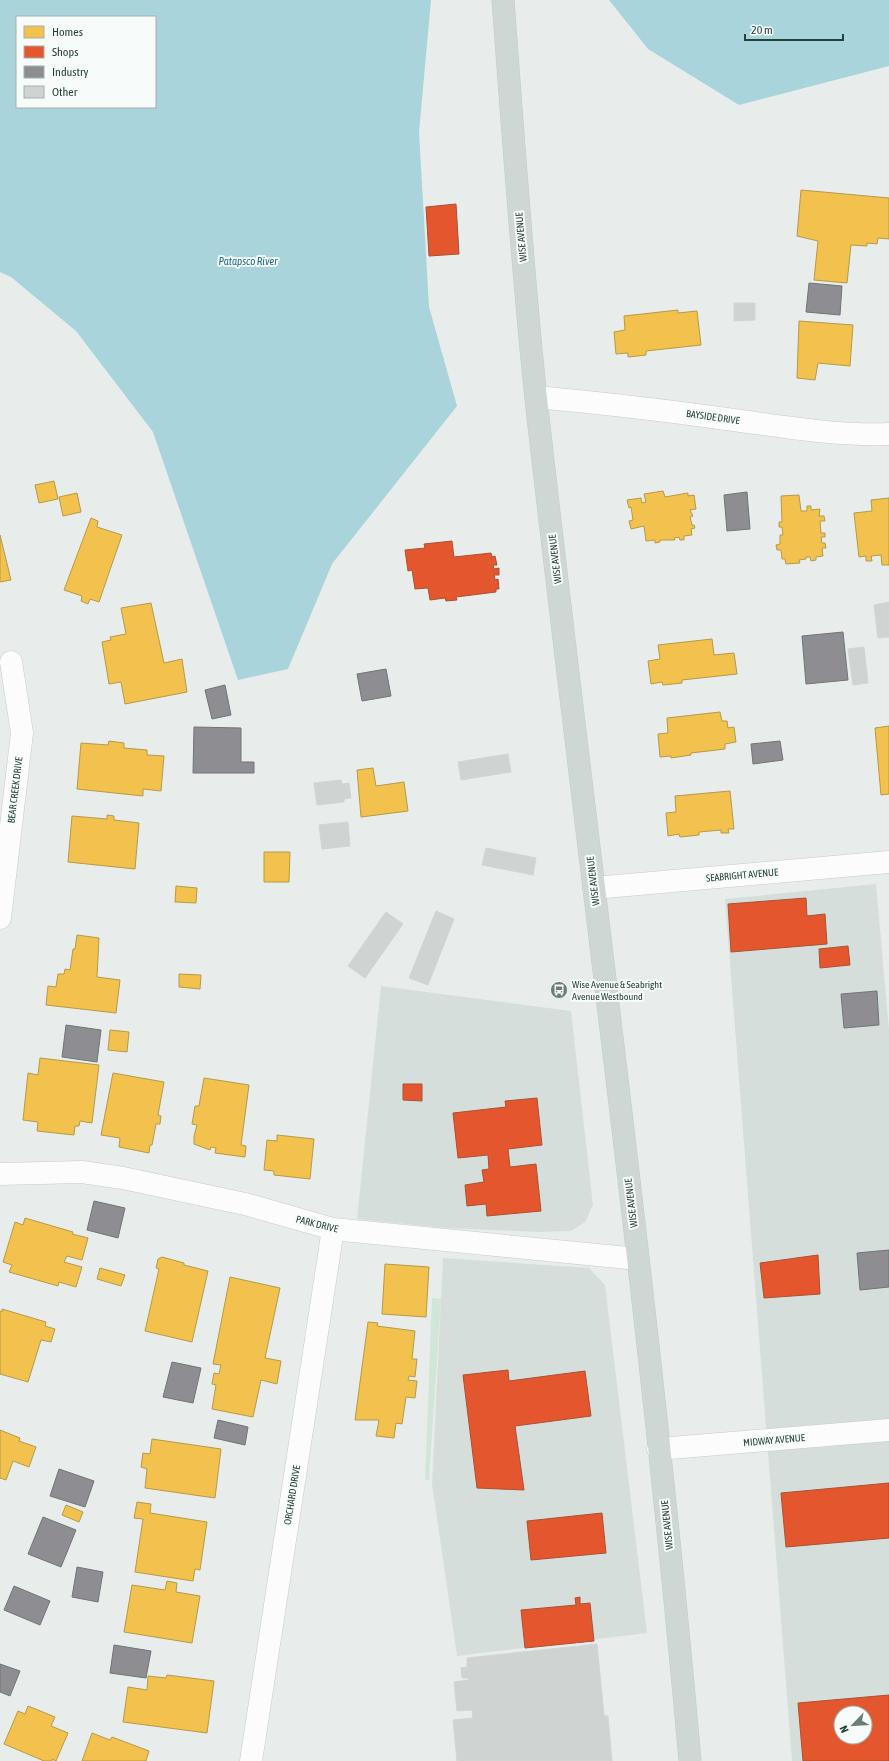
<svg xmlns="http://www.w3.org/2000/svg" width="889" height="1761" viewBox="0 0 889 1761" font-family="'Asap Condensed',sans-serif">
  <rect width="100%" height="100%" fill="#e8edeb"/>
  <!-- built -->
  <g fill="#d6dedb" fill-rule="evenodd">
    <path d="M 876,884 L 889,1030 L 889,1761 L 792,1761 L 725,899 ZM 841,1713 L 865,1713 L 865,1737 L 841,1737 Z"/>
    <path d="M 381,986 L 571,1011 L 593,1205 L 585,1222 L 571,1231 L 539,1232 L 445,1228 L 357,1219 Z"/>
    <path d="M 443,1258 L 589,1268 L 605,1285 L 647,1633 L 457,1656 L 432,1484 Z"/>
  </g>
  <!-- green -->
  <path fill="#d1e6d8" d="M 432,1298 L 441,1299 L 429,1480 L 425,1480 Z"/>
  <!-- water -->
  <g fill="#a9d4db" fill-rule="evenodd">
    <path d="M 0,0 L 431,0 L 419,132 L 429,307 L 457,406 L 332,564 L 288,669 L 238,680 L 153,432 L 76,331 L 11,277 L 0,272 ZM 17,17 L 155,17 L 155,107 L 17,107 Z"/>
    <path d="M 609,0 L 889,0 L 889,66 L 739,105 L 648,49 Z"/>
  </g>
  <!-- homes -->
  <g fill="#f2c14e" stroke="#b49b48">
    <path d="M 801,190 L 889,198 L 889,239 L 878,238 L 877,244 L 867,243 L 867,246 L 851,245 L 847,283 L 814,280 L 818,241 L 797,236 Z"/>
    <path d="M 678,310 L 678,313 L 697,311 L 701,345 L 646,351 L 646,355 L 628,357 L 628,353 L 616,354 L 614,332 L 625,330 L 624,316 Z"/>
    <path d="M 799,321 L 853,325 L 850,366 L 818,363 L 815,380 L 797,378 Z"/>
    <path d="M 54,481 L 58,499 L 39,503 L 35,485 Z"/>
    <path d="M 663,491 L 665,497 L 688,493 L 688,496 L 694,495 L 696,509 L 690,510 L 693,516 L 690,517 L 692,525 L 694,525 L 695,528 L 691,529 L 692,535 L 684,536 L 684,540 L 680,540 L 679,537 L 674,538 L 675,540 L 660,540 L 660,542 L 655,543 L 655,540 L 646,541 L 644,526 L 631,529 L 629,521 L 633,520 L 631,507 L 629,508 L 627,500 L 641,498 L 642,503 L 646,502 L 644,494 Z"/>
    <path d="M 77,493 L 81,512 L 63,516 L 59,497 Z"/>
    <path d="M 799,495 L 801,511 L 807,511 L 807,506 L 811,506 L 811,510 L 820,509 L 819,516 L 824,516 L 825,521 L 820,521 L 821,533 L 825,533 L 825,537 L 821,537 L 822,543 L 825,543 L 826,548 L 822,548 L 823,556 L 816,557 L 816,560 L 811,561 L 810,557 L 806,557 L 806,559 L 799,560 L 800,563 L 786,564 L 785,559 L 782,559 L 781,550 L 777,550 L 776,545 L 780,544 L 780,535 L 783,535 L 782,527 L 779,527 L 779,522 L 782,522 L 781,496 Z"/>
    <path d="M 889,498 L 889,565 L 882,565 L 881,555 L 871,556 L 872,561 L 866,561 L 866,556 L 859,557 L 854,513 L 872,511 L 871,500 Z"/>
    <path d="M 91,518 L 98,521 L 97,527 L 122,535 L 99,602 L 90,599 L 88,604 L 81,601 L 82,596 L 64,590 Z"/>
    <path d="M 0,535 L 11,580 L 0,582 Z"/>
    <path d="M 151,603 L 164,663 L 182,659 L 187,692 L 125,704 L 121,682 L 109,684 L 102,642 L 111,640 L 110,637 L 126,634 L 121,608 Z"/>
    <path d="M 712,639 L 714,655 L 734,653 L 737,674 L 682,680 L 682,683 L 663,685 L 662,682 L 651,684 L 648,661 L 660,659 L 658,645 Z"/>
    <path d="M 720,712 L 722,721 L 727,721 L 728,728 L 734,727 L 736,742 L 725,744 L 725,749 L 691,753 L 691,755 L 671,758 L 671,756 L 660,757 L 658,734 L 668,733 L 667,718 Z"/>
    <path d="M 889,726 L 889,794 L 881,795 L 875,728 Z"/>
    <path d="M 109,741 L 124,743 L 124,748 L 147,750 L 147,755 L 164,756 L 161,791 L 143,789 L 143,796 L 77,789 L 81,743 L 108,745 Z"/>
    <path d="M 373,768 L 376,786 L 404,782 L 408,811 L 361,817 L 357,770 Z"/>
    <path d="M 730,791 L 734,829 L 728,829 L 729,833 L 721,833 L 721,830 L 699,832 L 699,835 L 680,837 L 679,834 L 668,836 L 666,813 L 676,812 L 675,796 Z"/>
    <path d="M 107,815 L 114,816 L 114,820 L 139,823 L 135,869 L 68,862 L 72,816 L 107,819 Z"/>
    <path d="M 264,852 L 290,852 L 289,882 L 264,882 Z"/>
    <path d="M 176,886 L 197,888 L 196,903 L 175,902 Z"/>
    <path d="M 77,935 L 99,938 L 97,977 L 120,980 L 116,1013 L 46,1005 L 48,986 L 56,987 L 58,974 L 64,974 L 65,969 L 70,970 L 73,949 L 75,949 Z"/>
    <path d="M 179,974 L 201,975 L 200,989 L 179,987 Z"/>
    <path d="M 110,1030 L 129,1032 L 127,1052 L 108,1050 Z"/>
    <path d="M 40,1058 L 99,1065 L 92,1123 L 80,1121 L 79,1126 L 75,1126 L 74,1135 L 37,1131 L 38,1122 L 23,1120 L 28,1073 L 38,1075 Z"/>
    <path d="M 113,1073 L 164,1082 L 158,1115 L 161,1116 L 160,1124 L 156,1124 L 152,1145 L 150,1145 L 149,1153 L 119,1147 L 120,1138 L 101,1135 Z"/>
    <path d="M 204,1078 L 249,1085 L 241,1145 L 246,1146 L 245,1157 L 215,1153 L 216,1148 L 211,1147 L 210,1150 L 194,1144 L 194,1136 L 197,1125 L 192,1124 L 195,1106 L 199,1106 Z"/>
    <path d="M 277,1135 L 314,1139 L 310,1179 L 274,1175 L 274,1171 L 264,1170 L 267,1140 L 277,1141 Z"/>
    <path d="M 25,1218 L 73,1232 L 72,1234 L 88,1238 L 82,1260 L 67,1256 L 64,1262 L 82,1267 L 76,1287 L 59,1282 L 58,1286 L 9,1272 L 12,1265 L 3,1262 L 15,1222 L 23,1225 Z"/>
    <path d="M 162,1257 L 184,1263 L 184,1265 L 208,1271 L 192,1342 L 145,1331 L 159,1269 L 156,1268 L 158,1259 Z"/>
    <path d="M 385,1264 L 429,1267 L 426,1317 L 382,1314 Z"/>
    <path d="M 100,1268 L 125,1275 L 121,1286 L 97,1279 Z"/>
    <path d="M 230,1277 L 280,1288 L 265,1358 L 281,1361 L 277,1384 L 261,1380 L 253,1417 L 212,1409 L 216,1385 L 212,1384 L 214,1373 L 219,1374 L 221,1365 L 213,1364 Z"/>
    <path d="M 2,1309 L 46,1322 L 45,1326 L 55,1329 L 51,1342 L 41,1340 L 28,1382 L 0,1374 L 0,1311 L 2,1312 Z"/>
    <path d="M 368,1322 L 378,1323 L 377,1326 L 415,1331 L 412,1359 L 417,1359 L 415,1377 L 409,1376 L 408,1380 L 417,1381 L 415,1398 L 406,1397 L 402,1424 L 396,1423 L 394,1438 L 376,1436 L 379,1420 L 355,1420 Z"/>
    <path d="M 0,1430 L 20,1438 L 19,1441 L 36,1447 L 29,1467 L 13,1461 L 6,1480 L 0,1478 Z"/>
    <path d="M 152,1439 L 221,1449 L 215,1498 L 145,1488 L 147,1469 L 141,1467 L 143,1453 L 150,1454 Z"/>
    <path d="M 137,1502 L 151,1504 L 150,1513 L 207,1522 L 200,1570 L 195,1569 L 193,1581 L 135,1572 L 143,1519 L 134,1518 Z"/>
    <path d="M 66,1505 L 83,1512 L 79,1522 L 62,1515 Z"/>
    <path d="M 167,1581 L 177,1583 L 176,1592 L 200,1596 L 192,1643 L 124,1632 L 132,1585 L 165,1590 Z"/>
    <path d="M 167,1675 L 214,1681 L 207,1733 L 123,1722 L 128,1687 L 147,1690 L 148,1676 L 166,1678 Z"/>
    <path d="M 28,1706 L 55,1717 L 51,1726 L 68,1733 L 56,1761 L 52,1759 L 52,1761 L 44,1761 L 4,1744 L 18,1711 L 25,1714 Z"/>
    <path d="M 92,1733 L 110,1740 L 112,1737 L 149,1751 L 146,1761 L 82,1761 Z"/>
  </g>
  <!-- shops -->
  <g fill="#e4572e" stroke="#aa5132" fill-rule="evenodd">
    <path d="M 456,204 L 459,254 L 429,256 L 426,207 Z"/>
    <path d="M 452,541 L 454,557 L 491,553 L 492,557 L 495,556 L 497,565 L 493,565 L 494,569 L 499,568 L 499,575 L 494,575 L 495,580 L 498,579 L 499,589 L 496,589 L 496,592 L 456,597 L 457,600 L 446,601 L 445,598 L 430,600 L 428,588 L 415,589 L 412,570 L 408,571 L 405,550 L 425,548 L 424,544 Z"/>
    <path d="M 806,898 L 807,916 L 825,914 L 827,944 L 731,952 L 728,904 Z"/>
    <path d="M 848,946 L 850,965 L 820,968 L 819,949 Z"/>
    <path d="M 403,1084 L 422,1084 L 422,1101 L 403,1100 Z"/>
    <path d="M 537,1098 L 542,1145 L 508,1149 L 510,1167 L 536,1164 L 541,1211 L 487,1216 L 486,1204 L 467,1206 L 465,1185 L 484,1182 L 482,1170 L 489,1169 L 488,1155 L 458,1158 L 453,1113 L 506,1107 L 505,1101 Z"/>
    <path d="M 818,1255 L 820,1294 L 764,1298 L 760,1263 Z"/>
    <path d="M 508,1370 L 509,1381 L 585,1371 L 591,1416 L 515,1426 L 524,1490 L 477,1488 L 463,1375 Z"/>
    <path d="M 889,1483 L 889,1538 L 786,1547 L 781,1493 Z"/>
    <path d="M 602,1513 L 606,1553 L 531,1560 L 527,1521 Z"/>
    <path d="M 580,1597 L 580,1604 L 590,1603 L 594,1641 L 525,1648 L 521,1610 L 576,1605 L 575,1598 Z"/>
    <path d="M 889,1695 L 889,1761 L 803,1761 L 798,1703 ZM 841,1713 L 865,1713 L 865,1737 L 841,1737 Z"/>
  </g>
  <!-- industry -->
  <g fill="#8d8d92" stroke="#6e7678">
    <path d="M 809,283 L 842,286 L 840,315 L 806,312 Z"/>
    <path d="M 747,492 L 750,529 L 727,531 L 724,495 Z"/>
    <path d="M 843,632 L 848,680 L 806,684 L 802,636 Z"/>
    <path d="M 386,669 L 391,696 L 362,701 L 357,674 Z"/>
    <path d="M 225,685 L 231,715 L 212,719 L 205,690 Z"/>
    <path d="M 194,727 L 241,728 L 241,762 L 254,762 L 254,773 L 193,773 Z"/>
    <path d="M 780,741 L 783,760 L 753,764 L 751,744 Z"/>
    <path d="M 877,991 L 879,1025 L 844,1028 L 841,994 Z"/>
    <path d="M 66,1025 L 101,1030 L 97,1062 L 62,1057 Z"/>
    <path d="M 94,1201 L 125,1208 L 118,1238 L 87,1230 Z"/>
    <path d="M 889,1250 L 889,1287 L 860,1290 L 857,1253 Z"/>
    <path d="M 172,1362 L 201,1368 L 193,1403 L 163,1397 Z"/>
    <path d="M 218,1420 L 248,1427 L 245,1445 L 214,1438 Z"/>
    <path d="M 59,1469 L 94,1481 L 85,1507 L 50,1496 Z"/>
    <path d="M 43,1517 L 76,1530 L 61,1567 L 28,1554 Z"/>
    <path d="M 77,1567 L 103,1572 L 98,1602 L 72,1597 Z"/>
    <path d="M 14,1586 L 50,1601 L 40,1625 L 4,1610 Z"/>
    <path d="M 114,1645 L 151,1651 L 146,1678 L 110,1673 Z"/>
    <path d="M 0,1664 L 20,1671 L 10,1696 L 0,1692 Z"/>
  </g>
  <!-- building -->
  <g fill="#cfd4d2" stroke="#d1d6d4">
    <path d="M 734,303 L 755,303 L 755,320 L 734,321 Z"/>
    <path d="M 889,602 L 889,637 L 878,638 L 874,605 Z"/>
    <path d="M 864,647 L 868,683 L 853,685 L 848,649 Z"/>
    <path d="M 508,754 L 511,772 L 461,780 L 458,762 Z"/>
    <path d="M 341,780 L 342,784 L 349,783 L 351,798 L 344,799 L 344,802 L 317,805 L 314,783 Z"/>
    <path d="M 348,822 L 350,846 L 322,849 L 319,825 Z"/>
    <path d="M 486,848 L 536,858 L 533,875 L 482,865 Z"/>
    <path d="M 436,911 L 454,919 L 428,985 L 409,978 Z"/>
    <path d="M 386,912 L 403,924 L 365,978 L 348,966 Z"/>
    <path d="M 597,1644 L 604,1716 L 608,1716 L 612,1761 L 457,1761 L 453,1720 L 473,1718 L 472,1710 L 457,1711 L 454,1682 L 469,1680 L 468,1678 L 462,1678 L 461,1668 L 467,1667 L 467,1658 Z"/>
  </g>
  <g fill="none" stroke-linecap="round" stroke-linejoin="round">
    <!-- minor casing -->
    <g stroke="#c5cac8" stroke-width="23">
      <g id="minor">
        <path d="M 536,397 C 600,403 663,410 726,419 C 780,426 834,436 889,434"/>
        <path d="M 594,888 L 889,862"/>
        <path d="M 0,918 L 22,733 L 11,662"/>
        <path d="M 0,1174 L 82,1172 L 123,1178 L 245,1204 L 333,1229 L 638,1259"/>
        <path d="M 658,1449 L 889,1430"/>
        <path d="M 251,1761 L 333,1229"/>
      </g>
    </g>
    <!-- major casing -->
    <g stroke="#c3ccc9" stroke-width="23">
      <path id="major" d="M 503,0 C 513,133 522,266 536,399 C 587,853 650,1306 690,1761"/>
    </g>
    <!-- minor -->
    <use href="#minor" stroke="#fcfcfc" stroke-width="22"/>
    <!-- major -->
    <use href="#major" stroke="#cfd7d5" stroke-width="22"/>
  </g>
  <!-- icons -->
  <defs>
    <g id="bus-disc" transform="scale(0.9)"><circle r="9.5" fill="#697e78" stroke="#f7fbf9"/><path d="M-5-6H5V4H4V6H2V4H-2V6H-4V4H-5ZM-3.5-4V0h7V-4ZM-3.5 1.2v1.5H-2V1.2ZM2 1.2v1.5H3.5V1.2Z" fill="#fff"/></g>
  </defs>
  <g fill-rule="evenodd">
    <use href="#bus-disc" x="559" y="990"/>
  </g>
  <g text-anchor="middle" dominant-baseline="central" stroke-width="4" stroke-linejoin="round" paint-order="stroke">
    <!-- street labels -->
    <g font-size="10" fill="#24423a" stroke="#f7fbf9">
      <text transform="translate(521 237) rotate(-95)">WISE AVENUE</text>
      <text transform="translate(713 417) rotate(8)">BAYSIDE DRIVE</text>
      <text transform="translate(555 559) rotate(-97)">WISE AVENUE</text>
      <text transform="translate(15 790) rotate(-83)">BEAR CREEK DRIVE</text>
      <text transform="translate(742 875) rotate(-5)">SEABRIGHT AVENUE</text>
      <text transform="translate(593 881) rotate(-97)">WISE AVENUE</text>
      <text transform="translate(631 1203) rotate(-97)">WISE AVENUE</text>
      <text transform="translate(317 1224) rotate(14)">PARK DRIVE</text>
      <text transform="translate(774 1440) rotate(-5)">MIDWAY AVENUE</text>
      <text transform="translate(292 1495) rotate(-81)">ORCHARD DRIVE</text>
      <text transform="translate(667 1525) rotate(-96)">WISE AVENUE</text>
    </g>
    <!-- poi labels -->
    <g font-size="10" fill="#24423a" stroke="#f7fbf9" text-anchor="start">
      <text x="572" y="984">Wise Avenue &amp; Seabright<tspan x="572" dy="12">Avenue Westbound</tspan></text>
    </g>
    <!-- water labels -->
    <g font-size="11" font-style="italic" fill="#1c6f80" stroke="#f7fbf9">
      <text x="248" y="261">Patapsco River</text>
    </g>
  </g>
  <!-- legend -->
  <rect x="16" y="16" width="140" height="92" fill="#f7fbf9" stroke="#a3b1ad"/>
  <rect x="24" y="26" width="20" height="12" fill="#f2c14e" stroke="#a3b1ad"/>
  <text x="52" y="36" font-size="12" fill="#24423a">Homes</text>
  <rect x="24" y="46" width="20" height="12" fill="#e4572e" stroke="#a3b1ad"/>
  <text x="52" y="56" font-size="12" fill="#24423a">Shops</text>
  <rect x="24" y="66" width="20" height="12" fill="#8d8d92" stroke="#a3b1ad"/>
  <text x="52" y="76" font-size="12" fill="#24423a">Industry</text>
  <rect x="24" y="86" width="20" height="12" fill="#cfd4d2" stroke="#a3b1ad"/>
  <text x="52" y="96" font-size="12" fill="#24423a">Other</text>
  <!-- north arrow -->
  <g transform="translate(853 1725) rotate(245)"><circle r="19" fill="#f7fbf9" stroke="#a3b1ad"/>
  <path d="M0-3L7 15L0 10L-7 15Z" fill="#697e78"/>
  <text y="-6" font-size="11" font-weight="bold" text-anchor="middle" fill="#24423a">N</text>
  </g>
  <!-- scale -->
  <path d="M745 34v6h98v-6" fill="none" stroke="#24423a" stroke-width="2"/>
  <text x="751" y="34" font-size="12" fill="#24423a" stroke="#f7fbf9" stroke-width="3" paint-order="stroke">20 m</text>
</svg>
